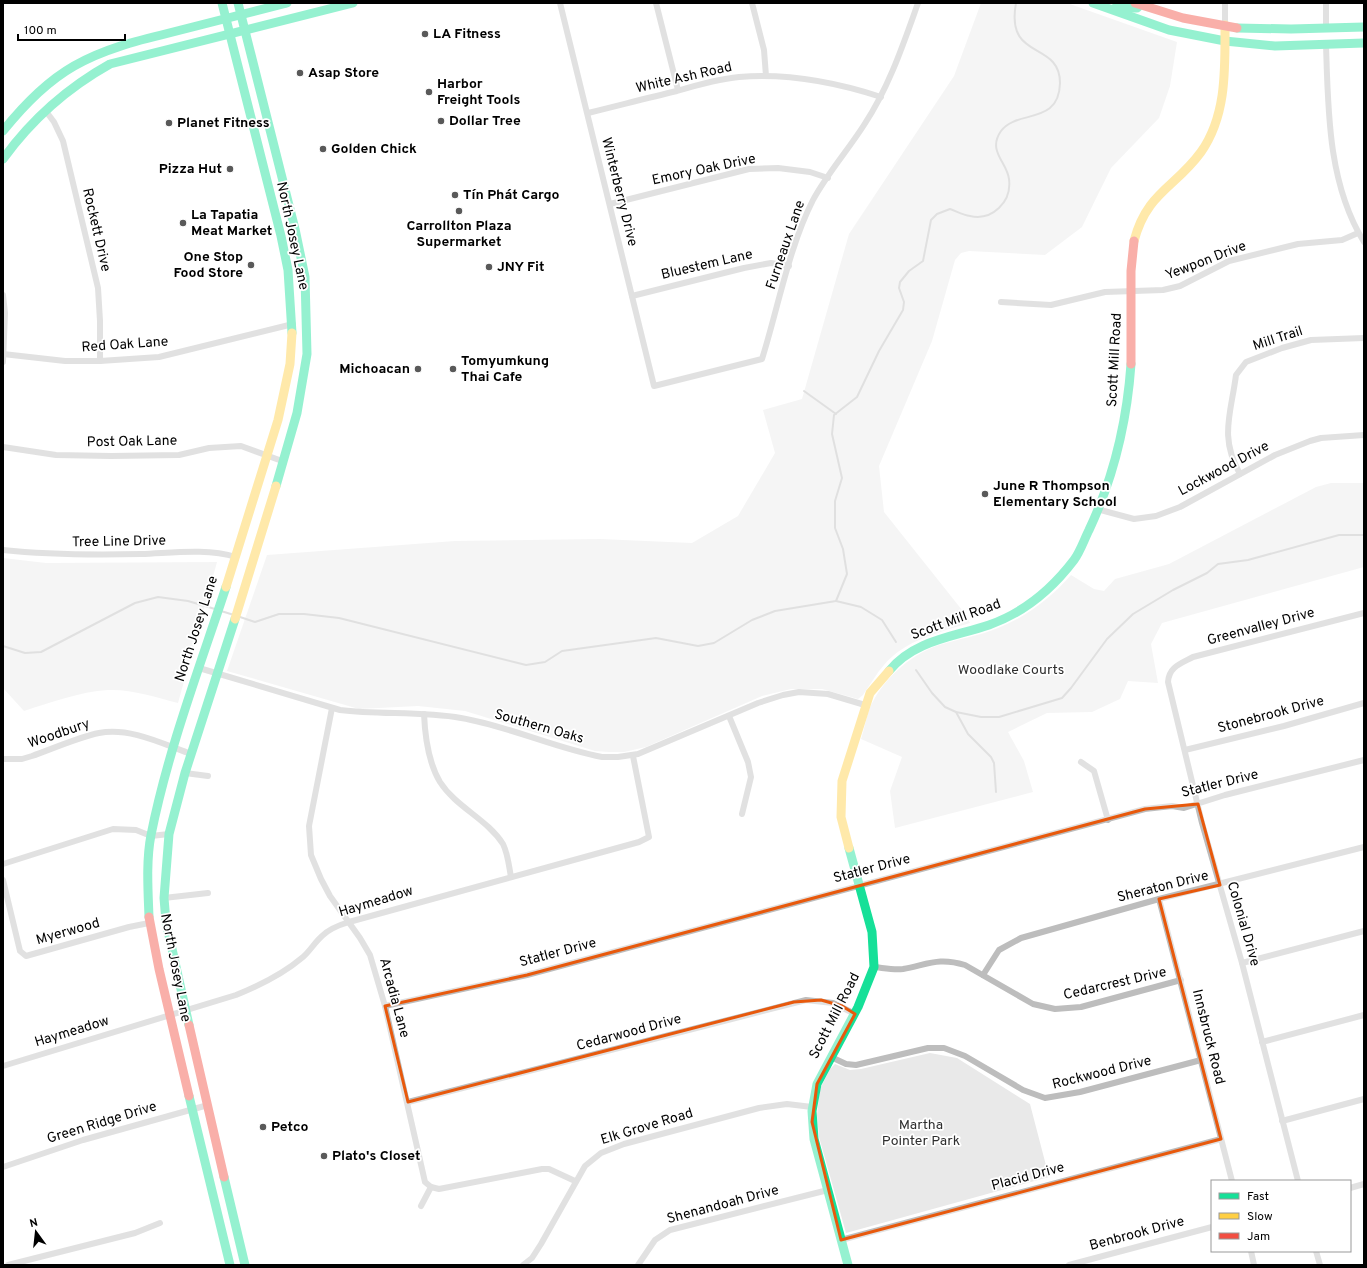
<svg xmlns="http://www.w3.org/2000/svg" width="1367" height="1268" viewBox="0 0 1367 1268" font-family="Overpass,sans-serif">
  <rect width="100%" height="100%" fill="#fff"/>
  <!-- green -->
  <g fill="#e9e9e9">
    <path d="M 981,3 L 1067,3 L 1177,42 L 1170,86 L 1159,118 L 1111,168 L 1082,227 L 1045,255 L 969,251 L 961,253 L 955,260 L 932,341 L 879,466 L 884,512 L 966,615 L 970,623 C 940,632 905,640 884,665 C 876,674 870,685 863,695 L 858,699 L 822,689 L 791,689 L 762,696 L 646,747 L 624,752 L 609,752 L 595,751 L 465,711 L 418,706 L 359,709 L 227,671 L 267,555 L 455,541 L 600,539 L 692,543 L 738,516 L 775,453 L 763,410 L 802,399 L 849,234 L 954,76 Z"/>
    <path d="M 1331,483 L 1364,483 L 1364,567 L 1162,623 L 1151,644 L 1158,683 L 1128,681 L 1120,699 L 1092,712 L 1047,713 L 1008,732 L 1024,761 L 1033,792 L 895,828 L 890,791 L 902,757 L 861,739 C 864,730 866,719 869,710 C 881,681 909,655 939,645 C 958,639 979,636 998,628 C 1026,617 1051,598 1071,575 L 1094,589 L 1104,591 L 1115,579 L 1169,564 L 1316,487 Z"/>
    <path d="M 3,558 L 46,563 L 217,562 L 178,703 C 156,697 131,689 108,690 C 79,692 52,702 24,711 L 3,688 Z"/>
    <path d="M 930,1053 L 957,1058 L 1030,1104 L 1049,1177 L 846,1233 L 819,1137 L 817,1115 L 820,1089 L 830,1069 L 835,1064 L 850,1070 L 861,1069 Z"/>
  </g>
  <g fill="none" stroke-linecap="round" stroke-linejoin="round">
    <!-- stream -->
    <g stroke="#bbb" stroke-width="2">
      <path d="M 804,391 L 836,414"/>
      <path d="M 836,601 L 861,607 L 882,620 L 896,642"/>
      <path d="M 221,611 L 234,615"/>
      <path d="M 240,617 L 255,622 L 279,614 L 304,614 L 339,618 L 526,665 L 545,662 L 562,651 L 656,638 L 698,646 L 714,643 L 752,620 L 775,611 L 836,601 L 847,574 L 843,549 L 835,528 L 835,501 L 842,478 L 832,434 L 834,415 L 857,397 L 879,351 L 903,310 L 904,302 L 899,288 L 900,282 L 909,271 L 923,261 L 931,220 L 937,214 L 950,209 C 956,211 963,215 970,216 C 992,221 1012,202 1009,179 C 1007,162 987,151 1001,131 C 1017,109 1059,126 1060,83 C 1060,40 1005,62 1016,3"/>
      <path d="M 3,646 L 25,653 L 41,652 L 135,603 L 158,597 L 188,601 L 215,609"/>
      <path d="M 916,670 L 932,693 L 945,707 L 956,712 L 981,717 L 999,717 L 1062,698 L 1071,688 L 1107,639 L 1133,614 L 1173,590 L 1207,573 L 1218,564 L 1248,560 L 1339,535 L 1364,535"/>
      <path d="M 956,712 L 968,734 L 991,757 L 994,763 L 996,792"/>
    </g>
    <!-- street -->
    <g stroke="#bdbdbd" stroke-width="6">
      <path d="M 560,3 L 654,386 L 762,359 C 778,308 789,247 813,200 C 827,174 848,150 864,125 C 889,87 903,45 918,3"/>
      <path d="M 656,3 L 678,90"/>
      <path d="M 752,3 L 764,50 L 766,76"/>
      <path d="M 1225,3 L 1225,25"/>
      <path d="M 1326,3 L 1326,28"/>
      <path d="M 1326,44 C 1328,110 1328,184 1364,242"/>
      <path d="M 45,110 L 54,122 L 63,141 L 98,288 L 100,321 L 100,361"/>
      <path d="M 588,113 C 617,106 647,98 677,91 C 697,85 718,79 739,77 C 787,73 835,82 881,97"/>
      <path d="M 610,204 L 749,169 L 778,168 L 810,172 L 828,178"/>
      <path d="M 3,295 L 5,313 L 3,362"/>
      <path d="M 632,296 L 744,268 L 771,263 L 789,266"/>
      <path d="M 1001,302 L 1051,305 L 1105,292 L 1163,290 L 1180,286 L 1229,261 L 1298,244 L 1342,240 L 1358,233"/>
      <path d="M 3,354 L 65,361 L 100,361 L 159,357 L 293,324"/>
      <path d="M 3,447 L 56,455 L 111,456 L 179,455 L 209,448 L 241,446 L 282,461"/>
      <path d="M 1240,474 C 1219,437 1231,414 1236,375 L 1246,362 L 1282,348 L 1311,340 L 1364,338"/>
      <path d="M 1097,509 L 1134,519 L 1156,516 L 1180,507 L 1275,455 L 1310,441 L 1321,438 L 1364,435"/>
      <path d="M 3,550 C 49,555 95,555 141,554 C 172,553 206,548 236,557"/>
      <path d="M 199,668 L 340,710 C 380,715 421,711 461,718 C 509,726 554,748 602,757 L 618,757 L 638,754 L 758,703 L 783,695 L 799,692 L 828,694 L 865,705"/>
      <path d="M 332,708 L 309,826 L 311,855 L 321,879 L 330,896 L 360,938 L 370,955 L 385,1006 L 425,1182 L 431,1187 L 439,1189 L 542,1169 L 549,1169 L 575,1181"/>
      <path d="M 424,714 C 425,737 428,762 440,782 C 456,807 487,819 503,844 C 508,854 509,867 511,877"/>
      <path d="M 729,716 L 748,762 L 751,777 L 742,814"/>
      <path d="M 1185,750 L 1284,726 L 1364,703"/>
      <path d="M 3,759 L 22,759 L 32,756 C 52,749 79,737 99,733 C 130,727 163,744 191,754"/>
      <path d="M 1081,762 L 1094,771 L 1108,820"/>
      <path d="M 185,773 L 208,776"/>
      <path d="M 3,864 L 113,829 L 136,830 L 151,836 L 169,834"/>
      <path d="M 3,880 L 20,951 L 26,956 L 129,927 L 149,923"/>
      <path d="M 164,898 L 208,893"/>
      <path d="M 1159,899 L 1232,1181"/>
      <path d="M 1242,963 L 1364,931"/>
      <path d="M 874,967 C 884,968 893,970 903,969 C 929,964 939,957 965,965 L 1033,1004 L 1055,1009 L 1081,1007 L 1181,980"/>
      <path d="M 983,975 L 999,950 L 1021,938 L 1159,899 L 1364,847"/>
      <path d="M 385,1006 L 527,975 L 1145,809 L 1172,806 L 1184,808 L 1225,795 L 1364,760"/>
      <path d="M 1262,1042 L 1364,1015"/>
      <path d="M 831,1057 L 846,1064 L 856,1065 L 928,1048 L 944,1048 L 965,1056 L 1023,1090 L 1045,1098 L 1080,1092 L 1201,1060"/>
      <path d="M 3,1066 L 236,995 C 261,985 283,974 303,957 C 310,951 315,942 322,936 C 329,929 339,925 349,922 L 639,842 L 649,837 L 633,756"/>
      <path d="M 408,1102 L 806,1000 L 833,1003 L 855,1014"/>
      <path d="M 1282,1121 L 1364,1099"/>
      <path d="M 3,1167 L 83,1140 L 208,1105"/>
      <path d="M 1298,1181 L 1242,963 L 1202,823 L 1168,682 C 1169,667 1180,664 1193,657 L 1364,613"/>
      <path d="M 1350,1188 L 1364,1184"/>
      <path d="M 421,1206 L 431,1187"/>
      <path d="M 841,1240 L 1221,1139"/>
      <path d="M 1251,1251 L 1254,1265"/>
      <path d="M 1316,1251 L 1320,1265"/>
      <path d="M 8,1265 L 135,1233 L 160,1223"/>
      <path d="M 523,1265 L 532,1258 L 541,1244 L 585,1166 L 601,1153 L 624,1144 L 759,1108 L 787,1104 L 812,1107"/>
      <path d="M 638,1265 L 655,1240 L 670,1230 L 828,1190"/>
      <path d="M 1069,1265 L 1212,1227"/>
    </g>
    <!-- fast -->
    <g stroke="#16e098" stroke-width="9">
      <path d="M 222,3 L 281,236 L 288,270 L 292,333"/>
      <path d="M 238,3 L 295,229 L 305,277 L 307,354 L 297,413 L 276,486"/>
      <path d="M 283,3 L 285,3"/>
      <path d="M 1093,3 L 1169,30 L 1225,41 L 1275,46 L 1364,43"/>
      <path d="M 1115,8 L 1137,8 L 1140,5"/>
      <path d="M 1237,28 L 1291,29 L 1364,27"/>
      <path d="M 3,131 C 23,106 46,82 74,66 C 104,49 136,41 169,33 C 208,23 248,13 287,3"/>
      <path d="M 3,159 C 32,119 67,88 110,64 L 353,3"/>
      <path d="M 889,671 C 914,640 954,637 989,625 C 1023,613 1052,589 1074,560 C 1080,552 1084,540 1089,530 C 1113,479 1127,421 1131,364"/>
      <path d="M 149,917 C 148,890 146,861 151,835 C 168,750 199,669 226,587"/>
      <path d="M 189,1025 L 166,922 L 164,898 L 169,834 L 185,773 L 235,619"/>
      <path d="M 189,1096 L 230,1265"/>
      <path d="M 224,1177 L 245,1265"/>
      <path d="M 848,1265 L 814,1139 L 812,1111 L 817,1084 L 858,1007 L 874,967 L 872,932 L 849,848"/>
    </g>
    <!-- slow -->
    <g stroke="#ffcf43" stroke-width="9">
      <path d="M 1134,241 C 1147,192 1175,188 1201,152 C 1227,115 1225,68 1225,25"/>
      <path d="M 226,587 L 278,420 L 290,364 L 292,333"/>
      <path d="M 235,619 L 276,486"/>
      <path d="M 849,848 L 841,817 L 842,781 L 870,693 L 889,671"/>
    </g>
    <!-- jam -->
    <g stroke="#f24e42" stroke-width="9">
      <path d="M 1135,3 L 1183,18 L 1237,28"/>
      <path d="M 1131,364 L 1131,271 L 1134,241"/>
      <path d="M 149,917 L 159,969 L 189,1096"/>
      <path d="M 189,1025 L 224,1177"/>
    </g>
  </g>
  <!-- marked area -->
  <path d="M0 0H1367V1268H0ZM 1198,804 L 1220,885 L 1159,899 L 1221,1139 L 841,1240 L 812,1122 L 817,1084 L 855,1014 L 842,1006 L 821,1000 L 794,1002 L 408,1102 L 385,1006 L 527,975 L 1145,809 Z" fill="#fff" fill-opacity=".55" fill-rule="evenodd"/>
  <path fill="none" stroke="#e8590c" stroke-width="3" stroke-linejoin="round" d="M 1198,804 L 1220,885 L 1159,899 L 1221,1139 L 841,1240 L 812,1122 L 817,1084 L 855,1014 L 842,1006 L 821,1000 L 794,1002 L 408,1102 L 385,1006 L 527,975 L 1145,809 Z"/>
  <!-- markers -->
  <g fill="#595959" stroke="#fff" stroke-width="1.5">
    <circle cx="425" cy="34" r="4"/>
    <circle cx="300" cy="73" r="4"/>
    <circle cx="429" cy="92" r="4"/>
    <circle cx="441" cy="121" r="4"/>
    <circle cx="169" cy="123" r="4"/>
    <circle cx="323" cy="149" r="4"/>
    <circle cx="230" cy="169" r="4"/>
    <circle cx="455" cy="195" r="4"/>
    <circle cx="459" cy="211" r="4"/>
    <circle cx="183" cy="223" r="4"/>
    <circle cx="251" cy="265" r="4"/>
    <circle cx="489" cy="267" r="4"/>
    <circle cx="418" cy="369" r="4"/>
    <circle cx="453" cy="369" r="4"/>
    <circle cx="985" cy="494" r="4"/>
    <circle cx="263" cy="1127" r="4"/>
    <circle cx="324" cy="1156" r="4"/>
  </g>
  <g text-anchor="middle" dominant-baseline="central" stroke-width="3.5" stroke-linejoin="round" paint-order="stroke">
    <!-- poi labels -->
    <g font-size="14" font-weight="bold" fill="#000" stroke="#fff" text-anchor="start">
      <text x="433" y="34">LA Fitness</text>
      <text x="308" y="73">Asap Store</text>
      <text x="437" y="84">Harbor<tspan x="437" dy="16">Freight Tools</tspan></text>
      <text x="449" y="121">Dollar Tree</text>
      <text x="177" y="123">Planet Fitness</text>
      <text x="331" y="149">Golden Chick</text>
      <text x="222" y="169" text-anchor="end">Pizza Hut</text>
      <text x="463" y="195">Tín Phát Cargo</text>
      <text x="191" y="215">La Tapatia<tspan x="191" dy="16">Meat Market</tspan></text>
      <text x="459" y="226" text-anchor="middle">Carrollton Plaza<tspan x="459" dy="16">Supermarket</tspan></text>
      <text x="243" y="257" text-anchor="end">One Stop<tspan x="243" dy="16">Food Store</tspan></text>
      <text x="497" y="267">JNY Fit</text>
      <text x="461" y="361">Tomyumkung<tspan x="461" dy="16">Thai Cafe</tspan></text>
      <text x="410" y="369" text-anchor="end">Michoacan</text>
      <text x="993" y="486">June R Thompson<tspan x="993" dy="16">Elementary School</tspan></text>
      <text x="271" y="1127">Petco</text>
      <text x="332" y="1156">Plato's Closet</text>
    </g>
    <!-- street labels -->
    <g font-size="14" fill="#000" stroke="#fff">
      <text transform="translate(684 78) rotate(-13)">White Ash Road</text>
      <text transform="translate(704 170) rotate(-12)">Emory Oak Drive</text>
      <text transform="translate(619 192) rotate(76)">Winterberry Drive</text>
      <text transform="translate(96 230) rotate(77)">Rockett Drive</text>
      <text transform="translate(292 236) rotate(78)">North Josey Lane</text>
      <text transform="translate(786 245) rotate(-71)">Furneaux Lane</text>
      <text transform="translate(1206 261) rotate(-21)">Yewpon Drive</text>
      <text transform="translate(707 265) rotate(-13)">Bluestem Lane</text>
      <text transform="translate(1278 339) rotate(-18)">Mill Trail</text>
      <text transform="translate(125 345) rotate(-4)">Red Oak Lane</text>
      <text transform="translate(1115 360) rotate(-87)">Scott Mill Road</text>
      <text transform="translate(132 442) rotate(-1)">Post Oak Lane</text>
      <text transform="translate(1224 469) rotate(-28)">Lockwood Drive</text>
      <text transform="translate(119 542) rotate(-1)">Tree Line Drive</text>
      <text transform="translate(956 620) rotate(-20)">Scott Mill Road</text>
      <text transform="translate(1261 627) rotate(-15)">Greenvalley Drive</text>
      <text transform="translate(197 629) rotate(-72)">North Josey Lane</text>
      <text transform="translate(1271 715) rotate(-15)">Stonebrook Drive</text>
      <text transform="translate(539 727) rotate(16)">Southern Oaks</text>
      <text transform="translate(59 734) rotate(-19)">Woodbury</text>
      <text transform="translate(1220 784) rotate(-14)">Statler Drive</text>
      <text transform="translate(872 869) rotate(-15)">Statler Drive</text>
      <text transform="translate(1163 887) rotate(-14)">Sheraton Drive</text>
      <text transform="translate(376 902) rotate(-17)">Haymeadow</text>
      <text transform="translate(1243 924) rotate(74)">Colonial Drive</text>
      <text transform="translate(68 932) rotate(-16)">Myerwood</text>
      <text transform="translate(558 953) rotate(-15)">Statler Drive</text>
      <text transform="translate(175 968) rotate(79)">North Josey Lane</text>
      <text transform="translate(1115 984) rotate(-13)">Cedarcrest Drive</text>
      <text transform="translate(394 998) rotate(75)">Arcadia Lane</text>
      <text transform="translate(835 1016) rotate(-63)">Scott Mill Road</text>
      <text transform="translate(72 1032) rotate(-17)">Haymeadow</text>
      <text transform="translate(629 1033) rotate(-15)">Cedarwood Drive</text>
      <text transform="translate(1208 1037) rotate(76)">Innsbruck Road</text>
      <text transform="translate(1102 1073) rotate(-14)">Rockwood Drive</text>
      <text transform="translate(102 1123) rotate(-17)">Green Ridge Drive</text>
      <text transform="translate(647 1127) rotate(-17)">Elk Grove Road</text>
      <text transform="translate(1028 1177) rotate(-15)">Placid Drive</text>
      <text transform="translate(723 1205) rotate(-15)">Shenandoah Drive</text>
      <text transform="translate(1137 1234) rotate(-15)">Benbrook Drive</text>
    </g>
    <!-- park labels -->
    <g font-size="14" fill="#2e2e2e" stroke="#fff">
      <text x="1011" y="670">Woodlake Courts</text>
      <text x="921" y="1125">Martha<tspan x="921" dy="16">Pointer Park</tspan></text>
    </g>
  </g>
  <!-- border -->
  <rect width="1367" height="1268" fill="none" stroke="#000000" stroke-width="8"/>
  <!-- legend -->
  <rect x="1211" y="1180" width="140" height="72" fill="#ffffff" stroke="#999999"/>
  <rect x="1219" y="1193" width="20" height="6" fill="#16e098" stroke="#999999"/>
  <text x="1247" y="1200" font-size="12" fill="#000000">Fast</text>
  <rect x="1219" y="1213" width="20" height="6" fill="#ffcf43" stroke="#999999"/>
  <text x="1247" y="1220" font-size="12" fill="#000000">Slow</text>
  <rect x="1219" y="1233" width="20" height="6" fill="#f24e42" stroke="#999999"/>
  <text x="1247" y="1240" font-size="12" fill="#000000">Jam</text>
  <!-- north arrow -->
  <g transform="translate(36 1232) rotate(345)" stroke="#ffffff" stroke-width="3" paint-order="stroke">
  <path d="M0-3L7 15L0 10L-7 15Z" fill="#000000"/>
  <text y="-6" font-size="11" font-weight="bold" text-anchor="middle" fill="#000000">N</text>
  </g>
  <!-- scale -->
  <path d="M18 34v6h107v-6" fill="none" stroke="#000000" stroke-width="2"/>
  <text x="24" y="34" font-size="12" fill="#000000" stroke="#ffffff" stroke-width="3" paint-order="stroke">100 m</text>
</svg>
